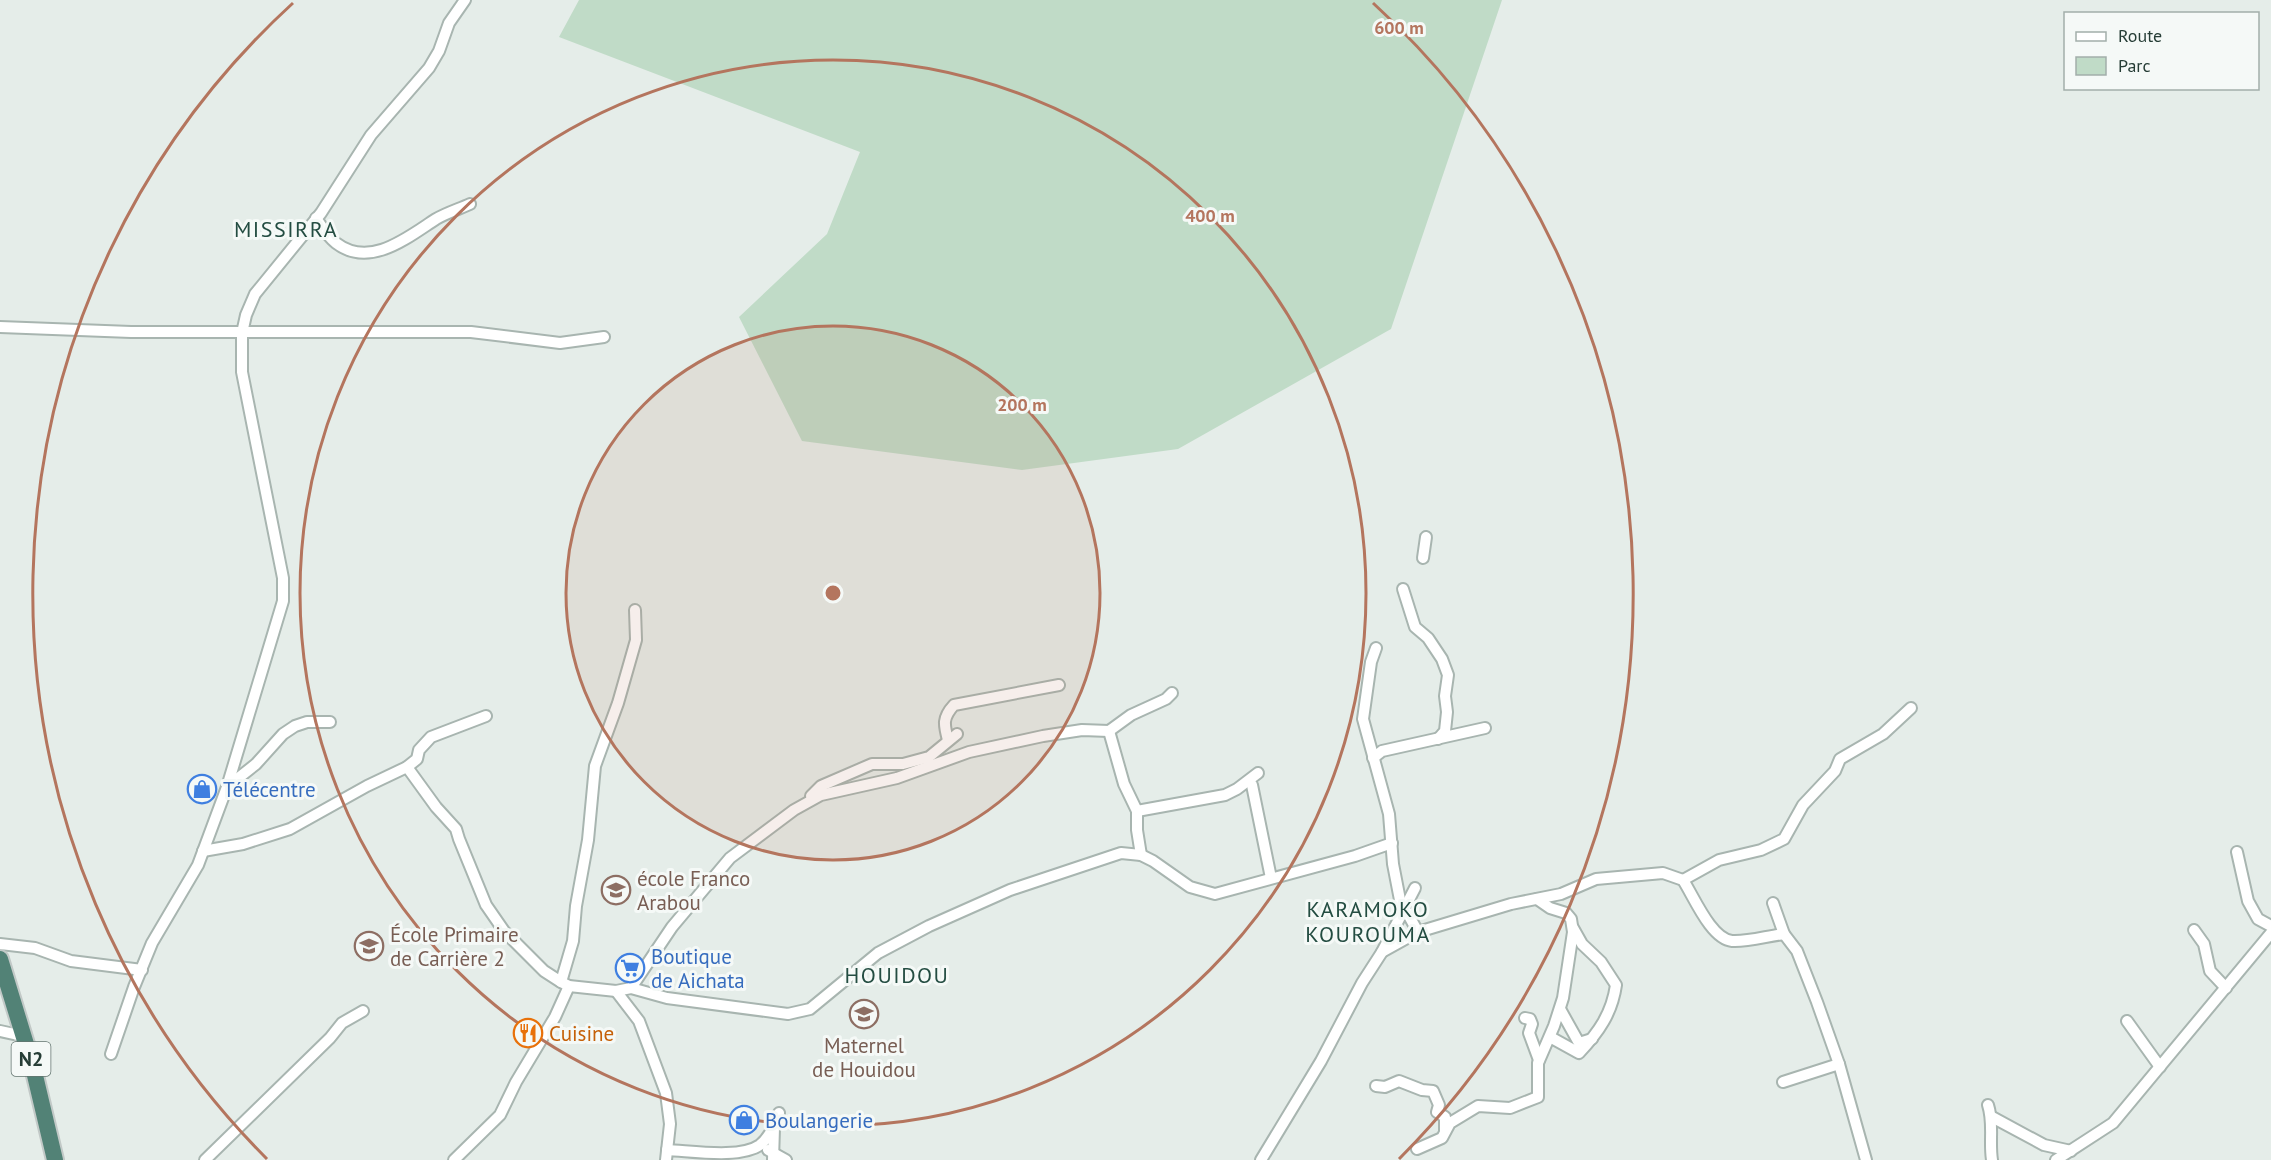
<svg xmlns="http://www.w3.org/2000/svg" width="2271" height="1160" viewBox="0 0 2271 1160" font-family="'PT Sans',sans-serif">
  <rect width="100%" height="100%" fill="#e5ede9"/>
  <!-- green -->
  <path fill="#c0dbc7" d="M 579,0 L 1502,0 L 1391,329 L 1178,449 L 1022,470 L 802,441 L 739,317 L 827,234 L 860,152 L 559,37 Z"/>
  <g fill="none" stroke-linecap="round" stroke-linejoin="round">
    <!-- minor casing -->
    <g stroke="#a8b5b0" stroke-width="14">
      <g id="minor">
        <path d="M 316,218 C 322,227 327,236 336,243 C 370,269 408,237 436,219 C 446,213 459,209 470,204"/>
        <path d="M 0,327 L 131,332 L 471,332 L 560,343 L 604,337"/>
        <path d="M 1423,558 L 1426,537"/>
        <path d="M 1403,589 L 1415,627 L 1428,638 L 1442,659 L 1448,675 L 1445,696 L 1447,712 L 1445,731 L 1438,739"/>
        <path d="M 1376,648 L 1371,662 L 1363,719 L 1389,814 L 1393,864 L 1400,900 L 1418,932"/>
        <path d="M 1109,731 L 1124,784 L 1137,811 L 1137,830 L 1141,855"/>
        <path d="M 948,740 C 944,725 942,718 954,705 L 1059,685"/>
        <path d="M 1373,758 L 1382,751 L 1485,728"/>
        <path d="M 407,767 L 436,807 L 456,829 L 459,839 L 486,905 L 504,931 L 544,971 L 561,982 L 569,986 L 616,991 L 631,988 L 667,998 L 788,1014 L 810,1009 L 878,953 L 929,926 L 1010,890 L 1121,853 L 1141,855 L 1153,861 L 1190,887 L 1215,894 L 1355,856 L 1392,843"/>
        <path d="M 1252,785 L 1271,878"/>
        <path d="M 227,787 L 256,764 L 283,734 L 295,726 L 307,722 L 330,722"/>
        <path d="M 811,796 L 821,786 L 872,764 L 903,764 L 929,757 L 957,734"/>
        <path d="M 1137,811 L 1225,795 L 1237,789 L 1258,773"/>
        <path d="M 203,851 L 243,844 L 290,829 L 367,786 L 407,767 L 417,759 L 419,750 L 431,737 L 486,716"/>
        <path d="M 2237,852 L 2248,901 L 2258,919 L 2271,926"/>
        <path d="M 1683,880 L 1719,860 L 1761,850 L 1784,839 L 1803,805 L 1835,771 L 1840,759 L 1883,734 L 1911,708"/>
        <path d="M 1773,903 L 1784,934 L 1797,951 L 1817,1002 L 1839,1064 L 1866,1160"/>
        <path d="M 2194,930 L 2204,944 L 2210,971 L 2226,988"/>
        <path d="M 0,944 L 35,948 L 71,961 L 142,970"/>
        <path d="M 1382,952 L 1415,888"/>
        <path d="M 561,982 L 573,941 L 576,906 L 588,840 L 595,766 L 618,703 L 636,640 L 635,610"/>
        <path d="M 631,988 L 672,927 L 730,858 L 794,810 L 821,795 L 897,778 L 969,752 L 1043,736 L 1082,730 L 1109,731 L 1131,715 L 1166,699 L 1172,693"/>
        <path d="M 616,991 L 639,1021 L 666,1093 L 670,1124 L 666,1160"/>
        <path d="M 1560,1009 L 1579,1043 L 1592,1039"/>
        <path d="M 1525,1018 L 1530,1019 L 1532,1024 L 1529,1033 L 1539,1060"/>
        <path d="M 2127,1021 L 2160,1067"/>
        <path d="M 0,1031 L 23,1036"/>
        <path d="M 1550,1037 L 1579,1053 C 1599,1032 1612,1013 1616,985 L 1601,962 L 1582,944 L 1573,928"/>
        <path d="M 111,1054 L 134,987 L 152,943 L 198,865 L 227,787 L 283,601 L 283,578 L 242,372 L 242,333 L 246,315 L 255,294 L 321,213 L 371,135 L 429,68 L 439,51 L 449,23 L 465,0"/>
        <path d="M 1783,1082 L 1839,1064"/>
        <path d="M 1376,1086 L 1385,1087 L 1399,1081 L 1422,1090 L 1433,1091 L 1439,1105 L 1437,1112 L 1445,1117 L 1445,1131"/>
        <path d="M 1988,1105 C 1994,1123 1989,1141 1992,1160"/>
        <path d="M 1992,1117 L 2044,1145 L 2071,1151"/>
        <path d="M 1417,1149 L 1442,1138 L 1450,1123 L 1478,1106 L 1510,1108 L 1538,1097 L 1538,1063 L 1554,1026 L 1563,998 L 1573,932 L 1571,919 L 1566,913 L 1550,908 L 1537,899"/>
        <path d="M 667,1150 C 692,1151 740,1159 760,1145 C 770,1137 775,1125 779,1113"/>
        <path d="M 768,1150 L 786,1160"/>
        <path d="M 205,1160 L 330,1038 L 342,1023 L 363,1011"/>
        <path d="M 454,1160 L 500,1115 L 516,1082 L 555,1017 L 569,986"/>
        <path d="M 773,1160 L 774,1128"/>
        <path d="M 1261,1160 L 1321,1061 L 1362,983 L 1382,952 L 1418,932 L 1511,904 L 1561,894 L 1596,879 L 1663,873 L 1683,880 C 1694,897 1711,939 1732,941 C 1748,942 1767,936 1784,934"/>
        <path d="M 2056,1160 L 2113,1123 L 2271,933"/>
      </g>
    </g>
    <!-- trunk casing -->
    <g stroke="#c2c9c7" stroke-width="20">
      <path id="trunk" d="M 0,959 L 33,1067 L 55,1160"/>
    </g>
    <!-- minor -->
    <use href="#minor" stroke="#fff" stroke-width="10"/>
    <!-- trunk -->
    <use href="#trunk" stroke="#528276" stroke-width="16"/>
  </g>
  <!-- distance rings -->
  <circle cx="833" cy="593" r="267" fill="#b4755e" fill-opacity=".12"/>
  <g fill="none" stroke="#b4755e" stroke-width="3">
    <circle cx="833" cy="593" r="267"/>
    <circle cx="833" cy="593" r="533"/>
    <path d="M267 1159A800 800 0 0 1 293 3M1373 3A800 800 0 0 1 1399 1159"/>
  </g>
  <!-- icons -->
  <defs>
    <g id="shop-ring" transform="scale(1.5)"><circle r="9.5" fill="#f5f9f7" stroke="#3f7fe0" stroke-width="1.5"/><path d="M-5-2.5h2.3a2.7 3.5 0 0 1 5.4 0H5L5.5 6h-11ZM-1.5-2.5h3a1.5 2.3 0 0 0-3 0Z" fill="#3f7fe0"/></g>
    <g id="school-ring" transform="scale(1.5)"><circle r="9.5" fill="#f5f9f7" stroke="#8d6e63" stroke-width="1.5"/><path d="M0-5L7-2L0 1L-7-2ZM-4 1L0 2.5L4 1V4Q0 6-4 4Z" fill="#8d6e63"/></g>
    <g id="supermarket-ring" transform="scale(1.5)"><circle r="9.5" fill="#f5f9f7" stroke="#3f7fe0" stroke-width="1.5"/><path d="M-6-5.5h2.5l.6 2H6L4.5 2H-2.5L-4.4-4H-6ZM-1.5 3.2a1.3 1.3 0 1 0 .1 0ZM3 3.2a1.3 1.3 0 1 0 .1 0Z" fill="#3f7fe0"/></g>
    <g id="restaurant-ring" transform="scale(1.5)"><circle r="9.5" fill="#f5f9f7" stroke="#e8710a" stroke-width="1.5"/><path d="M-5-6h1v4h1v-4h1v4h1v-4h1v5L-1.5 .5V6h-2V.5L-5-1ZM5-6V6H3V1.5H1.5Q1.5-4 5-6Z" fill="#e8710a"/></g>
  </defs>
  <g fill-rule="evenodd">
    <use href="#shop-ring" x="202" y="789"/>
    <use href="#school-ring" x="616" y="890"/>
    <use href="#school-ring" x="369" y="946"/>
    <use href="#supermarket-ring" x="630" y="968"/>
    <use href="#school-ring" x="864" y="1014"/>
    <use href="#restaurant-ring" x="528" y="1033"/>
    <use href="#shop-ring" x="744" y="1120"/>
  </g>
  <g text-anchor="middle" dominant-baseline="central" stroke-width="6" stroke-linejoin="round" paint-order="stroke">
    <!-- shield labels -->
    <rect fill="#f5f9f7" stroke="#647570" stroke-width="1.5" x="11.5" y="1042" width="39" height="34" rx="4.5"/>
    <g font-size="20" font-weight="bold" fill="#263d36">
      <text x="31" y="1059">N2</text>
    </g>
    <!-- shop labels -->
    <g font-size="21" fill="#366cbe" stroke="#f5f9f7" text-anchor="start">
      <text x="223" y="789">Télécentre</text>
      <text x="651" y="956">Boutique<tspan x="651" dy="24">de Aichata</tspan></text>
      <text x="765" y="1120">Boulangerie</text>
    </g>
    <!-- education labels -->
    <g font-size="21" fill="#785e54" stroke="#f5f9f7" text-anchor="start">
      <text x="637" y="878">école Franco<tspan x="637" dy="24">Arabou</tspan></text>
      <text x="390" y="934">École Primaire<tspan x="390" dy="24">de Carrière 2</tspan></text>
      <text x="864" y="1045" text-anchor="middle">Maternel<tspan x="864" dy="24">de Houidou</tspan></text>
    </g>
    <!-- food labels -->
    <g font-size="21" fill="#c56008" stroke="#f5f9f7" text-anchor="start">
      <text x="549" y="1033">Cuisine</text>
    </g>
    <!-- neighbourhood labels -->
    <g font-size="22" letter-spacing="1.5" fill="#244d42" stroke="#f5f9f7">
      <text x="286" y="229">MISSIRRA</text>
      <text x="1368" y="909">KARAMOKO<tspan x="1368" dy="25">KOUROUMA</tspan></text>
      <text x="897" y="975">HOUIDOU</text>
    </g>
  </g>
  <circle cx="833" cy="593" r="9" fill="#b4755e" stroke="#f5f9f7" stroke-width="3"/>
  <g font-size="18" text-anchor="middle" font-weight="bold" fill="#b4755e" stroke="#f5f9f7" stroke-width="6" stroke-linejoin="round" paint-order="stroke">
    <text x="1399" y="34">600 m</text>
    <text x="1210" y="222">400 m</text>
    <text x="1022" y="411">200 m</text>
  </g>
  <!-- legend -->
  <rect x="2064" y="12" width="195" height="78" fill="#f5f9f7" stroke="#a2aeaa" stroke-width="1.5"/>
  <rect x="2076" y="32" width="30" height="9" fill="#ffffff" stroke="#a2aeaa" stroke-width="1.5"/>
  <text x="2118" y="42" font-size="18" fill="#263d36">Route</text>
  <rect x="2076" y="57" width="30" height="18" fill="#c0dbc7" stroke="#a2aeaa" stroke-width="1.5"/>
  <text x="2118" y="72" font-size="18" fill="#263d36">Parc</text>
</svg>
